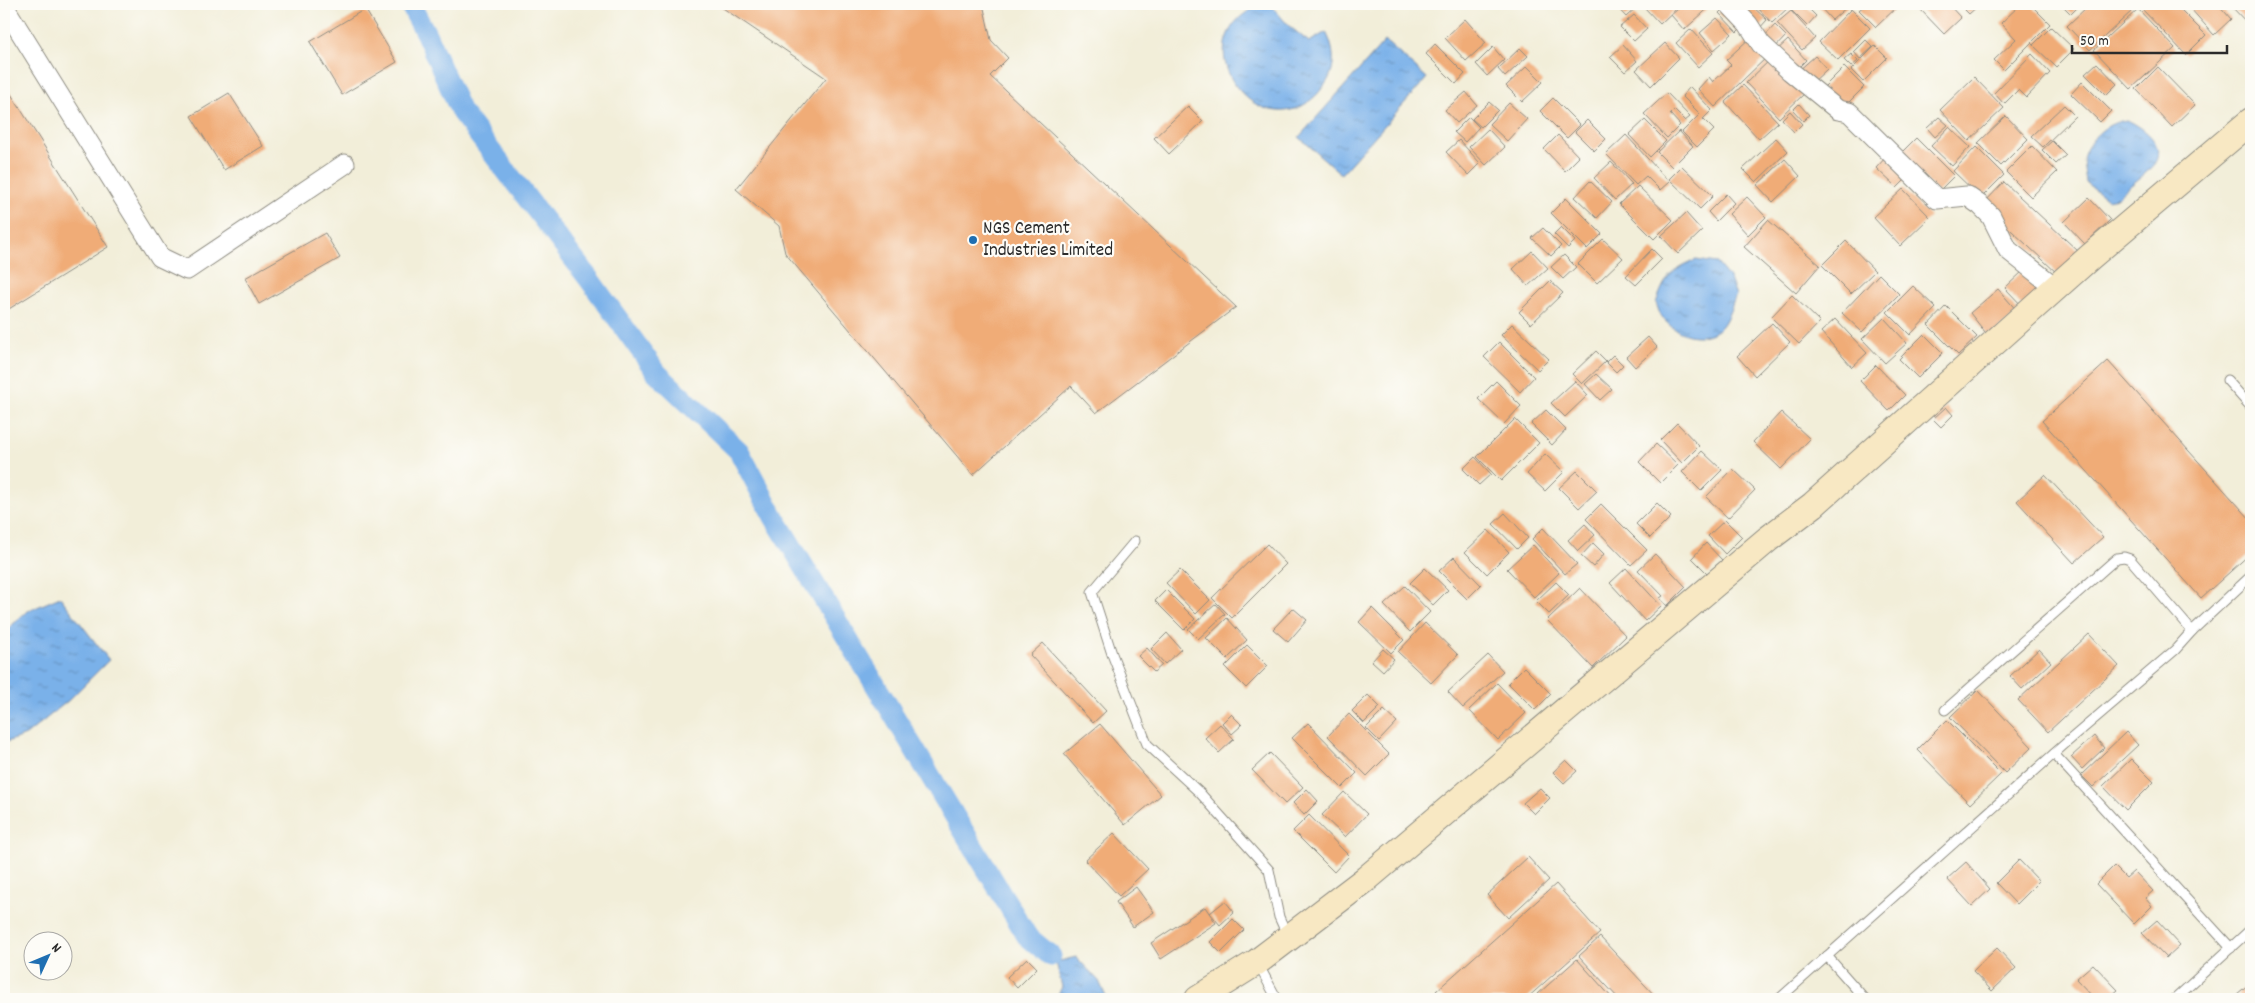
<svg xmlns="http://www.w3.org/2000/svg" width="2255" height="1003" viewBox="0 0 2255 1003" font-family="Dekko,sans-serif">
  <defs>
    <pattern id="water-ripples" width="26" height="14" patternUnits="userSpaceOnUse" patternTransform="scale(1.25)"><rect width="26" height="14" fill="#7ab1e9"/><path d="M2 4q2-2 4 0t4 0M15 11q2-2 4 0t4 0" fill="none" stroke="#6490bd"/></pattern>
  </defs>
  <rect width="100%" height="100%" fill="#fdfcf7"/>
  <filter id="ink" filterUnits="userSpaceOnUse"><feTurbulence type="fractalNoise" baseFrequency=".02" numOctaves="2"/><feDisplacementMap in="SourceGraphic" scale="10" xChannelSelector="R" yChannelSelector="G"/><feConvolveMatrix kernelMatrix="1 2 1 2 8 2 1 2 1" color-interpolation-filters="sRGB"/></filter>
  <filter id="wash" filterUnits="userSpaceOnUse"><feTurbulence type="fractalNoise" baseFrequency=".0096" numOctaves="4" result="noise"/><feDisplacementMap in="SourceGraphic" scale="20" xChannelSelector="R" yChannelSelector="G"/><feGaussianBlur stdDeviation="1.12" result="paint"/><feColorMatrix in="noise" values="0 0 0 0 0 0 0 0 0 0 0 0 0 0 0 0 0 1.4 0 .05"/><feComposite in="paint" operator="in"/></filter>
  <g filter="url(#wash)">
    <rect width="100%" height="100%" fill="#f2eed9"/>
    <!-- water -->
    <g fill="url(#water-ripples)" stroke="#526e8a">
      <path d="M 1262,4 L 1270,4 L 1288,25 L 1309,42 L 1326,32 C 1335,50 1337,69 1324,86 C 1268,163 1170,42 1262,4 Z"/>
      <path d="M 1385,41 L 1427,78 L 1341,174 L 1299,137 Z"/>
      <path d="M 2127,120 C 2145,128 2171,148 2150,169 C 2140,179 2128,186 2118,197 L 2107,199 L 2086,183 C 2085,175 2082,163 2084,155 C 2091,136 2108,122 2127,120 Z"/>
      <path d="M 1696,260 L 1717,263 L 1730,279 L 1736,295 C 1732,305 1728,319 1721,327 C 1703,344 1675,335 1662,317 C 1659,314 1658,307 1656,303 C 1666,276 1670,271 1696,260 Z"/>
      <path d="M 60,597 L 109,660 L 69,700 L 26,735 L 4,743 L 4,632 L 28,611 Z"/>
      <path d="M 1076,957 L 1099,981 L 1107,999 L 1056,998 L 1062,987 L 1056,962 Z"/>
    </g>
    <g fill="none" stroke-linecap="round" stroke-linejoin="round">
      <!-- canal -->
      <path stroke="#7ab1e9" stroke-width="21" d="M 410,4 L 426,34 L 461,112 L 589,279 L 657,373 L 739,451 L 774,517 L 1027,936 L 1051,956"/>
    </g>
    <g id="blocks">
      <!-- building -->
      <g fill="#f0ac77">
        <path d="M 717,4 L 983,4 L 991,40 L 1008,58 L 990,76 L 1236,307 L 1096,413 L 1071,386 L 973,475 L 785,253 L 779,226 L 736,189 L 826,78 Z"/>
        <path d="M 1614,4 L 1640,4 L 1626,17 Z"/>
        <path d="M 1647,4 L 1681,4 L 1660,24 L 1644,7 Z"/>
        <path d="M 1684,4 L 1713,4 L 1684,30 L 1671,15 Z"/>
        <path d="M 1728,4 L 1746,23 L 1737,32 L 1719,13 Z"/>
        <path d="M 1730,4 L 1750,4 L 1767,20 L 1757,31 Z"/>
        <path d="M 1754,4 L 1792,4 L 1772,23 Z"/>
        <path d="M 1797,4 L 1804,4 L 1816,16 L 1807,26 L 1791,10 Z"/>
        <path d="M 1817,4 L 1846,4 L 1848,6 L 1832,20 Z"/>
        <path d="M 1866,4 L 1900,4 L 1876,27 L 1859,10 Z"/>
        <path d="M 1922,4 L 1948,4 L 1961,18 L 1944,34 L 1918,7 Z"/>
        <path d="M 1959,4 L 1980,4 L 1969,14 Z"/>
        <path d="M 2021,4 L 2030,4 L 2050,24 L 2004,70 L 1994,60 L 2016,39 L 2001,23 Z"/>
        <path d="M 2061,4 L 2081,4 L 2071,14 Z"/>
        <path d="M 2090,4 L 2127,4 L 2133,10 L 2090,50 L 2067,26 Z"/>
        <path d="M 2145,4 L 2175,4 L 2206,35 L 2186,55 L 2141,8 Z"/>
        <path d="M 2195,4 L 2218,4 L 2231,19 L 2214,35 L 2190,8 Z"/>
        <path d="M 2229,4 L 2251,4 L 2251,27 Z"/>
        <path d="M 365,9 L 397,62 L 342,95 L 310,42 Z"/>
        <path d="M 1851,9 L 1870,28 L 1838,60 L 1819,42 Z"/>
        <path d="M 2138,9 L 2175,48 L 2131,89 L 2094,50 Z"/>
        <path d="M 1791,11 L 1815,38 L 1802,50 L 1777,23 Z"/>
        <path d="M 1634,15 L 1647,29 L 1634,41 L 1620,27 Z"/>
        <path d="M 1717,18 L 1732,34 L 1714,50 L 1700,33 Z"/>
        <path d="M 1465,19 L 1486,43 L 1466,61 L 1445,38 Z"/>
        <path d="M 1775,25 L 1786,36 L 1772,51 L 1761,40 Z"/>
        <path d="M 2051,27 L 2074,49 L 2056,67 L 2033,45 Z"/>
        <path d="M 1691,29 L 1713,53 L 1698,67 L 1676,43 Z"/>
        <path d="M 1751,37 L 1769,55 L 1715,107 L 1698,89 L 1709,77 L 1713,82 L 1731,65 L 1726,60 Z"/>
        <path d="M 1788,40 L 1806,60 L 1794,72 L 1775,52 Z"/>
        <path d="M 1866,40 L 1873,47 L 1860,59 L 1854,52 Z"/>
        <path d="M 1665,43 L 1679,58 L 1651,86 L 1636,70 Z"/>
        <path d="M 1435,44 L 1465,74 L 1456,84 L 1426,54 Z"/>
        <path d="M 1623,45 L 1637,61 L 1625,72 L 1610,57 Z"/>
        <path d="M 1875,46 L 1887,58 L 1863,82 L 1851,70 Z"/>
        <path d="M 1493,47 L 1504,60 L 1487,76 L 1476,64 Z"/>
        <path d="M 1520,48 L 1528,56 L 1505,77 L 1498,69 Z"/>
        <path d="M 1851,54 L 1858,61 L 1851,67 L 1844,60 Z"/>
        <path d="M 2032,54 L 2050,73 L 2026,98 L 2018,90 L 2004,104 L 1994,93 Z"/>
        <path d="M 1815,56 L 1827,69 L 1811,84 L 1798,71 Z"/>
        <path d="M 1773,57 L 1806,92 L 1779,118 L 1746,83 Z"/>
        <path d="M 2097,63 L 2117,84 L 2106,95 L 2085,74 Z"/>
        <path d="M 1527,66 L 1543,82 L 1522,102 L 1506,86 Z"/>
        <path d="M 1844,67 L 1864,87 L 1843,108 L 1823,88 Z"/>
        <path d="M 2158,67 L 2195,105 L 2172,127 L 2136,89 Z"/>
        <path d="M 1974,77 L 2004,108 L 1969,141 L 1940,110 Z"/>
        <path d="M 2082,82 L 2111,111 L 2100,122 L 2071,94 Z"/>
        <path d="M 4,83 L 108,247 L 4,312 Z"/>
        <path d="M 1743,85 L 1778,122 L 1759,139 L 1725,102 Z"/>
        <path d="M 1690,87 L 1712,110 L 1703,119 L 1714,130 L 1697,147 L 1682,132 L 1700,114 L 1682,96 Z"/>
        <path d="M 1466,92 L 1477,105 L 1457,123 L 1445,110 Z"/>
        <path d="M 229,93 L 263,146 L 224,170 L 191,116 Z"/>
        <path d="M 1667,93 L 1690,117 L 1685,121 L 1674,110 L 1670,114 L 1680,125 L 1667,138 L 1644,114 Z"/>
        <path d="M 1553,98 L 1580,125 L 1567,138 L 1540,111 Z"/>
        <path d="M 1489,102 L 1498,110 L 1481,127 L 1472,119 Z"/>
        <path d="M 1509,103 L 1527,119 L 1507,141 L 1489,124 Z"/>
        <path d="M 1799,104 L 1809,115 L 1803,121 L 1793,110 Z"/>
        <path d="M 2064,105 L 2075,116 L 2043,147 L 2031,136 Z"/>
        <path d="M 1188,106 L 1203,121 L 1169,154 L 1154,138 Z"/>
        <path d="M 1790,111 L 1802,124 L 1794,132 L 1782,119 Z"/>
        <path d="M 2006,116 L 2028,139 L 2001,166 L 1978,143 Z"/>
        <path d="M 1469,117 L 1479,127 L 1465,142 L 1454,132 Z"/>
        <path d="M 1939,117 L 1948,125 L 1935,137 L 1927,128 Z"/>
        <path d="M 1587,120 L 1606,139 L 1594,151 L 1575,132 Z"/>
        <path d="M 1645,120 L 1666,141 L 1650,157 L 1629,135 Z"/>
        <path d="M 1949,127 L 1970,147 L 1952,166 L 1931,146 Z"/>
        <path d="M 1488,129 L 1505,147 L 1486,165 L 1469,147 Z"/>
        <path d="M 1679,131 L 1693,146 L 1672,167 L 1657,152 Z"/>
        <path d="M 1558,135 L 1579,157 L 1565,171 L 1544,149 Z"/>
        <path d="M 1626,135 L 1669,182 L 1660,190 L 1646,176 L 1636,185 L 1606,154 Z"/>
        <path d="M 1776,138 L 1788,151 L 1756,182 L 1743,169 Z"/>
        <path d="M 1916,138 L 1954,176 L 1938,192 L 1900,154 Z"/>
        <path d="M 1459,140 L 1480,163 L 1468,175 L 1446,152 Z"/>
        <path d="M 2052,141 L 2066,155 L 2056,164 L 2042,150 Z"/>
        <path d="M 2032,146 L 2057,172 L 2031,197 L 2006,172 Z"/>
        <path d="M 1976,147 L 2004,175 L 1981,198 L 1953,171 Z"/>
        <path d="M 1887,156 L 1909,176 L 1897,188 L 1876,168 Z"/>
        <path d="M 1785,159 L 1800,176 L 1773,202 L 1757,185 Z"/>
        <path d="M 1611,162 L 1632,184 L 1615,200 L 1594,178 Z"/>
        <path d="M 1682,166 L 1713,196 L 1700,209 L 1669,179 Z"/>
        <path d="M 1590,181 L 1612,202 L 1597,218 L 1575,197 Z"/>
        <path d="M 2004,182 L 2079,252 L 2058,274 L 1983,204 Z"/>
        <path d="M 1638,186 L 1673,220 L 1654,239 L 1619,204 Z"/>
        <path d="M 1903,189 L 1930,217 L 1900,246 L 1873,217 Z"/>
        <path d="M 1726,194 L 1734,203 L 1716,221 L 1708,212 Z"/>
        <path d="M 1747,197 L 1766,217 L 1748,235 L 1729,214 Z"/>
        <path d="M 1566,198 L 1602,234 L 1587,249 L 1551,213 Z"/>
        <path d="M 2089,198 L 2110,220 L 2085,244 L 2064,222 Z"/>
        <path d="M 1686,213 L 1702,231 L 1678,254 L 1661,236 Z"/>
        <path d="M 1768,220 L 1820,265 L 1796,293 L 1744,247 Z"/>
        <path d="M 1561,227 L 1575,241 L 1568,248 L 1554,234 Z"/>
        <path d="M 1543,228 L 1561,246 L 1551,256 L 1532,238 Z"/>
        <path d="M 325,233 L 340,258 L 259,304 L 245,278 Z"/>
        <path d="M 1603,239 L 1623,258 L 1597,283 L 1578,264 Z"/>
        <path d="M 1846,241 L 1875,271 L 1851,294 L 1822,265 Z"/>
        <path d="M 1652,249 L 1662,259 L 1636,285 L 1626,276 Z"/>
        <path d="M 1532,251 L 1548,268 L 1528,286 L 1513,269 Z"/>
        <path d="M 1564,255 L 1576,267 L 1563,279 L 1551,267 Z"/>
        <path d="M 2024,270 L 2044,290 L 2025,309 L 2005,288 Z"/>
        <path d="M 1879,274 L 1899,294 L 1862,332 L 1842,313 Z"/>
        <path d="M 1550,281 L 1563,293 L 1531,324 L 1519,312 Z"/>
        <path d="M 1913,286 L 1936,308 L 1910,335 L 1887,312 Z"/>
        <path d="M 1998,289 L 2018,312 L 1989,337 L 1970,313 Z"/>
        <path d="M 1792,295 L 1820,322 L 1799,344 L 1771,317 Z"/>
        <path d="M 1946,306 L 1977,337 L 1958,355 L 1928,325 Z"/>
        <path d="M 1884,318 L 1907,343 L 1885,363 L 1862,339 Z"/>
        <path d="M 1835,319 L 1867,353 L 1852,367 L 1821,332 Z"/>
        <path d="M 1772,323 L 1790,342 L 1755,376 L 1737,356 Z"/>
        <path d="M 1512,324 L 1549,359 L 1538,370 L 1501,335 Z"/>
        <path d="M 1924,334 L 1943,353 L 1918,378 L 1899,359 Z"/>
        <path d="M 1648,337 L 1657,347 L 1635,367 L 1626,357 Z"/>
        <path d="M 1499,342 L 1534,377 L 1520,392 L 1484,357 Z"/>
        <path d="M 1596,351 L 1606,361 L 1582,384 L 1572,374 Z"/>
        <path d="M 1613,355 L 1623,365 L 1616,372 L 1606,362 Z"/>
        <path d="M 2108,361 L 2251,520 L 2251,553 L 2201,598 L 2042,421 Z"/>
        <path d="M 1876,365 L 1905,395 L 1889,411 L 1860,381 Z"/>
        <path d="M 1596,374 L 1612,389 L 1600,400 L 1585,384 Z"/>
        <path d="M 1496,381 L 1521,406 L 1504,424 L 1478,399 Z"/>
        <path d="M 1575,381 L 1588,395 L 1565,417 L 1551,403 Z"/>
        <path d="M 1946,407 L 1953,415 L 1941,427 L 1933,419 Z"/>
        <path d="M 1546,410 L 1566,430 L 1552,445 L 1531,424 Z"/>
        <path d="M 1781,412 L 1810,439 L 1781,469 L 1753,442 Z"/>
        <path d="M 1515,419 L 1539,443 L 1501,481 L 1477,457 Z"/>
        <path d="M 1677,423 L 1699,446 L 1682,463 L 1660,440 Z"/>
        <path d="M 1656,444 L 1678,465 L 1660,483 L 1639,462 Z"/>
        <path d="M 1702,451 L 1722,470 L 1701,491 L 1682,472 Z"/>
        <path d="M 1545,454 L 1564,472 L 1545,491 L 1527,474 Z"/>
        <path d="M 1475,457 L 1491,474 L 1479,485 L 1463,469 Z"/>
        <path d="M 1733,469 L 1755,490 L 1728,518 L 1706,497 Z"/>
        <path d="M 1577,471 L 1597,491 L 1579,508 L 1559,488 Z"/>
        <path d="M 2045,475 L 2103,537 L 2074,563 L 2017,501 Z"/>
        <path d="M 1657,503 L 1671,517 L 1650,538 L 1636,524 Z"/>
        <path d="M 1601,504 L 1647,550 L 1631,565 L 1586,519 Z"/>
        <path d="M 1505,513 L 1528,538 L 1517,549 L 1493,524 Z"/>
        <path d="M 1725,520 L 1742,537 L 1725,554 L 1708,536 Z"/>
        <path d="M 1585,524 L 1595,535 L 1578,551 L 1568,540 Z"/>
        <path d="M 1543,528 L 1577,564 L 1565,574 L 1532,539 Z"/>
        <path d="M 1488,530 L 1509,552 L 1487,574 L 1465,552 Z"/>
        <path d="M 1593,543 L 1604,554 L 1593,567 L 1581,556 Z"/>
        <path d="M 1706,543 L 1722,560 L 1708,574 L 1692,558 Z"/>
        <path d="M 1267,544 L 1286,564 L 1232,618 L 1212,598 Z"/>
        <path d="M 1533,545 L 1559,573 L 1534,597 L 1507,569 Z"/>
        <path d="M 1655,554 L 1686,587 L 1667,606 L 1660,598 L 1663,596 L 1638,570 Z"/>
        <path d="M 1454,557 L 1481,585 L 1467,599 L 1439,571 Z"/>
        <path d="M 1425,568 L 1448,590 L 1433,605 L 1410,583 Z"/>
        <path d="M 1626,568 L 1661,606 L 1645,621 L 1610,583 Z"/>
        <path d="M 1180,570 L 1210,600 L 1196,614 L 1166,583 Z"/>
        <path d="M 1556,582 L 1569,595 L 1549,614 L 1536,601 Z"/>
        <path d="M 1405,586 L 1430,612 L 1410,632 L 1384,605 Z"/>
        <path d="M 1580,588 L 1626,636 L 1593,668 L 1547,620 Z"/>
        <path d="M 1166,590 L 1195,619 L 1184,630 L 1155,601 Z"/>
        <path d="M 1216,604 L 1225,614 L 1198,639 L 1188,629 Z"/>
        <path d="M 1293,608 L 1307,620 L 1288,642 L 1273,629 Z"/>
        <path d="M 1372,608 L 1404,640 L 1391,653 L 1359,622 Z"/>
        <path d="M 1227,618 L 1247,640 L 1227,659 L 1206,638 Z"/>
        <path d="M 1425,623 L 1458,655 L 1431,683 L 1398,652 Z"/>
        <path d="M 1167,633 L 1181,649 L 1165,664 L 1151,649 Z"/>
        <path d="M 2089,634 L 2119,666 L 2048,732 L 2018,700 Z"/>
        <path d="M 1043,643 L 1106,711 L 1093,723 L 1030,655 Z"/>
        <path d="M 1247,645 L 1268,666 L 1246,688 L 1225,667 Z"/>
        <path d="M 1147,648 L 1162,665 L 1154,672 L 1138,656 Z"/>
        <path d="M 1383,649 L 1394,659 L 1383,671 L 1372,661 Z"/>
        <path d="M 2039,649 L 2051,662 L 2022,689 L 2010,676 Z"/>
        <path d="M 1488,655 L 1503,671 L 1463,708 L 1448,692 Z"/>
        <path d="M 1524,667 L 1551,694 L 1535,710 L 1508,683 Z"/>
        <path d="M 1497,683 L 1526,713 L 1498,740 L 1469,710 Z"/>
        <path d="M 1978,690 L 2032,747 L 2005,773 L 1950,717 Z"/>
        <path d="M 1368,695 L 1380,707 L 1364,723 L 1352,711 Z"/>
        <path d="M 1384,710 L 1397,722 L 1379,741 L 1366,728 Z"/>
        <path d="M 1231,714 L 1242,725 L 1232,734 L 1222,723 Z"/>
        <path d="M 1349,714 L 1389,754 L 1367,776 L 1328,736 Z"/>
        <path d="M 1947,720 L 2001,774 L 1970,804 L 1917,750 Z"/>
        <path d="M 1308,723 L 1357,773 L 1342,788 L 1292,738 Z"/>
        <path d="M 1100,724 L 1161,795 L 1125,825 L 1064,754 Z"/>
        <path d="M 1220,724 L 1234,739 L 1219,753 L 1205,738 Z"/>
        <path d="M 2126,732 L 2138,745 L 2093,787 L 2081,775 Z"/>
        <path d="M 2094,736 L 2104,748 L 2082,769 L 2071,757 Z"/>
        <path d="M 1270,753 L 1303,787 L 1285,804 L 1252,770 Z"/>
        <path d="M 2131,759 L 2154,782 L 2126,810 L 2103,786 Z"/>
        <path d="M 1566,760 L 1577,771 L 1564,783 L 1553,772 Z"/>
        <path d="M 1540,788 L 1550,798 L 1534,814 L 1523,803 Z"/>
        <path d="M 1307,789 L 1318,801 L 1304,815 L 1293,803 Z"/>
        <path d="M 1344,792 L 1367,814 L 1345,837 L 1322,815 Z"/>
        <path d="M 1309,815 L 1349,856 L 1334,872 L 1293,831 Z"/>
        <path d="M 1114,833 L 1148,869 L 1119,896 L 1085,860 Z"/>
        <path d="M 1528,857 L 1549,880 L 1508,918 L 1487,895 Z"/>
        <path d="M 2019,860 L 2039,881 L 2016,904 L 1996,883 Z"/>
        <path d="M 1966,862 L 1990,889 L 1972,906 L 1947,879 Z"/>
        <path d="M 2114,866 L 2126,878 L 2134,871 L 2153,891 L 2145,898 L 2152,906 L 2134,924 L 2096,884 Z"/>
        <path d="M 1556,884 L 1600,933 L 1526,999 L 1444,999 L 1436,991 Z"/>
        <path d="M 1136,887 L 1154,912 L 1133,927 L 1116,902 Z"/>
        <path d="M 1225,901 L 1234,912 L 1220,925 L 1210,913 Z"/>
        <path d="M 1205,907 L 1216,923 L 1161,959 L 1151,943 Z"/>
        <path d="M 1233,919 L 1244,930 L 1221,953 L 1210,942 Z"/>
        <path d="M 2157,920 L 2180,945 L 2166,958 L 2142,933 Z"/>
        <path d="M 1600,937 L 1658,999 L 1619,999 L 1579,956 Z"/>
        <path d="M 1997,948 L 2016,968 L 1992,991 L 1973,971 Z"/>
        <path d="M 1027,958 L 1037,968 L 1017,988 L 1007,977 Z"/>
        <path d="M 1577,959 L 1613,999 L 1542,999 L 1538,994 Z"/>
        <path d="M 2093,964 L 2118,990 L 2107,999 L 2095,999 L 2076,979 Z"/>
        <path d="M 2249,984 L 2251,986 L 2251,999 L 2242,999 L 2237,994 Z"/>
      </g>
    </g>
  </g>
  <g filter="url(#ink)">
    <use href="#blocks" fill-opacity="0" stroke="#8e8c82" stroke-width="1"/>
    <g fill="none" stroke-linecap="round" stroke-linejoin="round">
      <!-- lane casing -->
      <g stroke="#8e8c82" stroke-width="11">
        <g id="lane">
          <path d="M 2227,380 L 2251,407"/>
          <path d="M 1135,541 L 1092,592 L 1112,654 L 1147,744 L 1200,793 L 1269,870 L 1279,917 L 1288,937"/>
          <path d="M 2192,631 L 2251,576"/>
          <path d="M 2054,754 L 2231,948"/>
          <path d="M 1827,956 L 1865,999"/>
          <path d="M 1258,964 L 1277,999"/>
          <path d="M 1779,999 L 2066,743 L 2175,650 L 2192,631 L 2130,559 L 2124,557 L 2117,558 L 1945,710"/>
          <path d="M 2175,999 L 2251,929"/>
        </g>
      </g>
      <!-- street casing -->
      <g stroke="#8e8c82" stroke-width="21">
        <g id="street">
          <path d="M 1729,4 L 1748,24 L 1761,44 L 1790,71 L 1838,110 L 1849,112 L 1937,199 L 1967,196 L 1980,205 L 1991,216 L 2008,250 L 2056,288"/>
          <path d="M 4,6 L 160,257 L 187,270 L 345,164"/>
        </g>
      </g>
      <!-- secondary casing -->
      <g stroke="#8e8c82" stroke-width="28">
        <path id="secondary" d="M 1198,999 L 1257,962 L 1366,879 L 1768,539 L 1813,505 L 2090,257 L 2251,121"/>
      </g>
      <!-- lane -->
      <use href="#lane" stroke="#fff" stroke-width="9"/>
      <!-- street -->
      <use href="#street" stroke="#fff" stroke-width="19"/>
      <!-- secondary -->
      <use href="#secondary" stroke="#f8e8c3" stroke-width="26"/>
    </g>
  </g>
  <!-- markers -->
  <circle fill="#1f6fb2" stroke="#fdfcf7" stroke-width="2" cx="973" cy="240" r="5"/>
  <g text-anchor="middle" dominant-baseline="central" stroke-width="4.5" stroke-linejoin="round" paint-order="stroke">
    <!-- poi labels -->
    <g font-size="19" fill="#2b2b2b" stroke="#fdfcf7" text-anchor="start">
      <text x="983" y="229">NGS Cement<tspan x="983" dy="22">Industries Limited</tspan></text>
    </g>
  </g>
  <!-- margin -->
  <rect width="2255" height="1003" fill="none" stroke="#fdfcf7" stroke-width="20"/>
  <!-- north arrow -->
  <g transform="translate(48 956) rotate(46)"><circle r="24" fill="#fdfcf7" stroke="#a9a8a5"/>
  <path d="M0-4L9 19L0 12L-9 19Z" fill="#1f6fb2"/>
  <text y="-8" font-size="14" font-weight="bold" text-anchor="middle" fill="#2b2b2b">N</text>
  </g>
  <!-- scale -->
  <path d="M2072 45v8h155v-8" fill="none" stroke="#2b2b2b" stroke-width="2.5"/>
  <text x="2080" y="45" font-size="15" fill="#2b2b2b" stroke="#fdfcf7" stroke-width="4" paint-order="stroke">50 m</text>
</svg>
